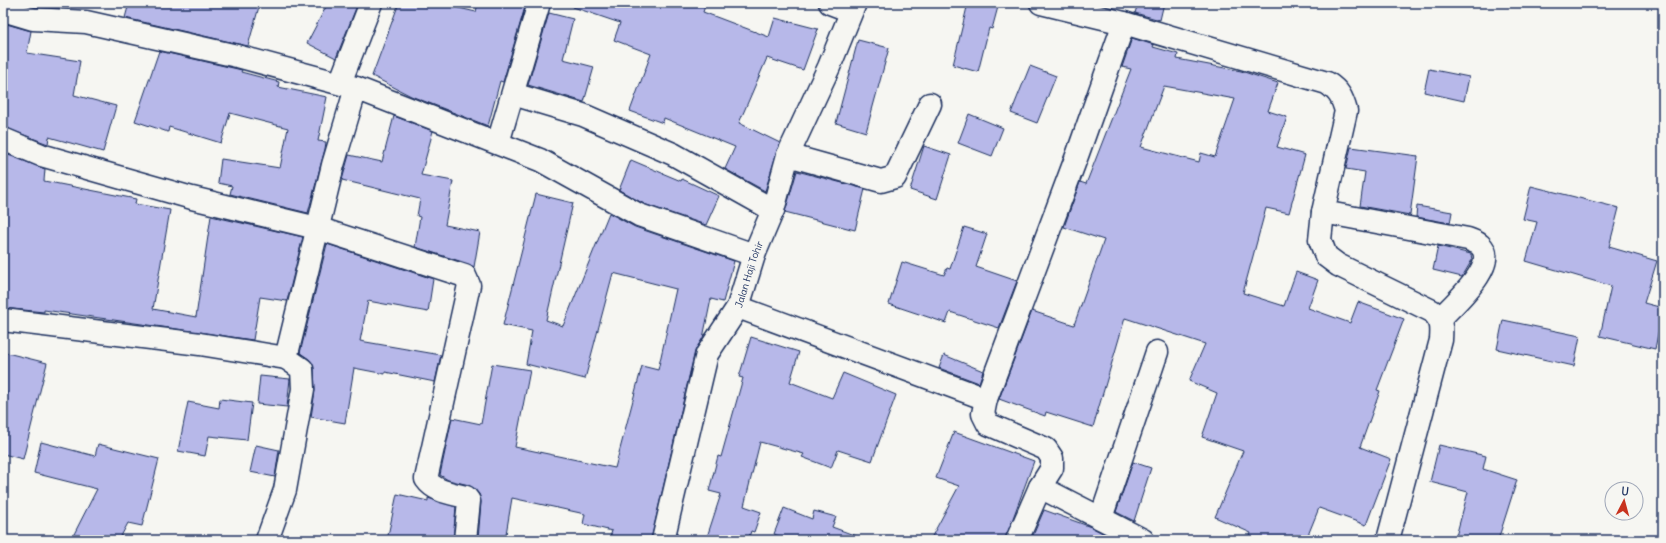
<svg xmlns="http://www.w3.org/2000/svg" width="1666" height="543" viewBox="0 0 1666 543" font-family="Delius,sans-serif">
  <rect width="100%" height="100%" fill="#f6f6f2"/>
  <filter id="ink" filterUnits="userSpaceOnUse"><feTurbulence type="fractalNoise" baseFrequency=".025" numOctaves="2"/><feDisplacementMap in="SourceGraphic" scale="8" xChannelSelector="R" yChannelSelector="G"/><feConvolveMatrix kernelMatrix="1 2 1 2 8 2 1 2 1" color-interpolation-filters="sRGB"/></filter>
  <g filter="url(#ink)">
    <!-- building -->
    <g fill="#b7b8e9" stroke="#1b2f5e" fill-rule="evenodd">
      <path d="M 129,3 L 260,3 L 248,46 L 125,18 Z"/>
      <path d="M 328,3 L 358,3 L 336,58 L 307,43 Z"/>
      <path d="M 399,3 L 437,3 L 476,12 L 478,3 L 524,3 L 523,6 L 525,7 L 503,82 L 500,81 L 488,126 L 411,96 L 372,76 Z"/>
      <path d="M 574,3 L 706,3 L 703,12 L 769,37 L 775,18 L 818,29 L 803,70 L 767,58 L 739,123 L 780,143 L 765,191 L 725,169 L 735,147 L 664,118 L 663,123 L 630,111 L 651,54 L 614,40 L 620,23 L 573,7 Z"/>
      <path d="M 968,3 L 999,3 L 992,29 L 989,28 L 978,72 L 953,65 Z"/>
      <path d="M 1138,3 L 1164,3 L 1160,20 L 1135,13 Z"/>
      <path d="M 549,13 L 573,19 L 563,59 L 594,67 L 584,102 L 528,85 Z"/>
      <path d="M 3,23 L 31,31 L 27,53 L 80,61 L 74,95 L 116,106 L 103,152 L 49,137 L 48,144 L 3,127 Z"/>
      <path d="M 1132,38 L 1154,45 L 1153,47 L 1178,54 L 1177,59 L 1241,71 L 1278,83 L 1268,111 L 1287,117 L 1277,147 L 1305,155 L 1289,213 L 1266,208 L 1243,293 L 1284,306 L 1296,272 L 1318,280 L 1308,308 L 1350,323 L 1358,302 L 1404,319 L 1377,390 L 1380,391 L 1360,447 L 1391,459 L 1366,525 L 1319,508 L 1306,540 L 1248,540 L 1251,533 L 1215,517 L 1243,451 L 1202,437 L 1217,393 L 1189,381 L 1205,344 L 1125,318 L 1093,427 L 1046,412 L 1045,416 L 999,399 L 1032,311 L 1074,325 L 1104,240 L 1064,227 L 1080,182 L 1086,184 L 1131,69 L 1122,67 ZM 1164,86 L 1235,99 L 1215,157 L 1201,153 L 1199,162 L 1141,147 Z"/>
      <path d="M 858,40 L 889,48 L 866,132 L 836,123 Z"/>
      <path d="M 159,51 L 242,70 L 241,72 L 279,82 L 278,87 L 327,97 L 318,141 L 326,142 L 325,149 L 308,213 L 230,194 L 232,186 L 218,183 L 221,159 L 280,168 L 288,128 L 230,113 L 221,143 L 169,127 L 168,132 L 135,121 Z"/>
      <path d="M 1030,66 L 1056,76 L 1037,123 L 1011,113 Z"/>
      <path d="M 1429,69 L 1469,77 L 1464,101 L 1424,92 Z"/>
      <path d="M 969,114 L 1003,128 L 992,156 L 958,143 Z"/>
      <path d="M 394,116 L 433,131 L 421,175 L 453,181 L 445,225 L 480,232 L 474,267 L 469,264 L 415,247 L 420,217 L 417,216 L 420,199 L 342,180 L 349,155 L 382,162 Z"/>
      <path d="M 924,146 L 951,155 L 937,199 L 910,190 Z"/>
      <path d="M 1351,147 L 1418,156 L 1410,215 L 1360,206 L 1365,172 L 1346,169 Z"/>
      <path d="M 3,153 L 45,169 L 44,181 L 136,199 L 135,204 L 170,210 L 153,309 L 196,317 L 211,216 L 303,237 L 287,301 L 260,297 L 253,340 L 44,310 L 44,312 L 3,308 Z"/>
      <path d="M 631,160 L 681,181 L 682,179 L 719,196 L 706,225 L 644,204 L 619,190 Z"/>
      <path d="M 797,171 L 865,189 L 855,230 L 785,212 Z"/>
      <path d="M 1531,186 L 1619,208 L 1609,247 L 1657,261 L 1644,303 L 1663,308 L 1655,349 L 1600,336 L 1611,286 L 1526,261 L 1537,222 L 1523,219 Z"/>
      <path d="M 536,194 L 573,203 L 546,320 L 563,326 L 609,213 L 635,227 L 734,261 L 723,302 L 711,299 L 703,338 L 695,351 L 651,540 L 609,540 L 612,531 L 583,524 L 585,514 L 512,498 L 505,540 L 478,540 L 481,502 L 479,494 L 469,485 L 448,480 L 440,475 L 452,418 L 481,424 L 492,364 L 530,370 L 515,447 L 615,468 L 642,366 L 658,370 L 676,289 L 613,273 L 585,379 L 526,364 L 532,331 L 503,325 Z"/>
      <path d="M 1417,206 L 1452,212 L 1450,223 L 1416,217 Z"/>
      <path d="M 964,227 L 987,234 L 976,267 L 1017,281 L 999,328 L 950,312 L 946,323 L 889,304 L 902,262 L 944,275 L 947,268 L 950,269 Z"/>
      <path d="M 327,244 L 433,279 L 428,312 L 368,301 L 360,341 L 441,355 L 435,382 L 385,372 L 385,374 L 354,368 L 345,423 L 311,417 L 315,391 L 314,368 L 309,359 L 300,353 Z"/>
      <path d="M 1438,246 L 1471,254 L 1472,260 L 1462,277 L 1433,270 Z"/>
      <path d="M 1503,320 L 1580,336 L 1574,366 L 1497,349 Z"/>
      <path d="M 751,337 L 799,352 L 790,382 L 832,398 L 843,373 L 896,395 L 872,461 L 838,450 L 831,468 L 802,457 L 804,454 L 760,442 L 744,506 L 761,512 L 754,532 L 751,531 L 748,540 L 706,540 L 721,494 L 709,491 L 718,456 L 721,457 L 743,378 L 739,377 Z"/>
      <path d="M 3,352 L 47,363 L 23,459 L 3,454 L 3,410 L 7,392 L 3,391 Z"/>
      <path d="M 944,355 L 983,371 L 979,383 L 939,368 Z"/>
      <path d="M 260,376 L 290,379 L 287,407 L 257,404 Z"/>
      <path d="M 220,399 L 252,403 L 247,440 L 209,436 L 205,456 L 178,451 L 188,402 L 219,408 Z"/>
      <path d="M 954,432 L 1034,461 L 1005,540 L 930,540 L 959,486 L 936,478 Z"/>
      <path d="M 41,442 L 95,456 L 98,444 L 159,459 L 142,526 L 128,523 L 119,540 L 71,540 L 97,489 L 34,473 Z"/>
      <path d="M 256,445 L 279,450 L 275,477 L 250,472 Z"/>
      <path d="M 1439,445 L 1486,456 L 1483,469 L 1517,480 L 1498,540 L 1455,540 L 1468,492 L 1430,482 Z"/>
      <path d="M 1133,462 L 1151,468 L 1134,521 L 1116,512 Z"/>
      <path d="M 397,494 L 428,501 L 428,498 L 456,507 L 453,540 L 387,540 Z"/>
      <path d="M 784,508 L 812,519 L 814,511 L 836,517 L 832,527 L 862,538 L 861,540 L 789,540 L 774,534 Z"/>
      <path d="M 1044,510 L 1091,527 L 1116,540 L 1031,540 Z"/>
    </g>
    <g fill="none" stroke-linecap="round" stroke-linejoin="round">
      <!-- minor casing -->
      <g stroke="#1b2f5e" stroke-width="25">
        <g id="minor">
          <path d="M 830,3 L 851,11"/>
          <path d="M 1041,3 L 1124,23 L 1327,83 C 1339,91 1342,97 1346,111 L 1323,212 L 1320,240 L 1326,256 L 1338,265 L 1432,311 C 1442,321 1442,326 1441,340 L 1388,540"/>
          <path d="M 3,10 L 33,19 L 86,22 L 237,56 L 356,88 L 540,160 L 639,215 L 754,255"/>
          <path d="M 340,83 L 371,3"/>
          <path d="M 513,94 L 583,115 L 673,154 L 773,210"/>
          <path d="M 3,139 L 41,155 L 192,198 L 317,228 L 465,276 L 469,285 L 426,479 C 435,492 451,493 466,497 L 469,501 L 465,540"/>
          <path d="M 498,143 L 539,3"/>
          <path d="M 788,155 L 881,181 L 895,177 L 930,104"/>
          <path d="M 1323,212 L 1468,239 C 1472,241 1477,242 1480,245 C 1501,264 1452,305 1440,319"/>
          <path d="M 738,307 L 986,399"/>
          <path d="M 3,320 L 200,344 L 286,358"/>
          <path d="M 1040,487 L 1143,540"/>
          <path d="M 1101,518 L 1157,352"/>
          <path d="M 267,540 L 285,490 L 303,389 L 302,369 L 286,358 L 333,165 L 356,88"/>
          <path id="s1" d="M 663,540 L 707,354 L 738,307 L 754,255 L 773,210 L 788,155 L 829,67 L 855,3"/>
          <path d="M 1017,540 L 1040,487 L 1052,468 L 1052,458 L 1046,449 L 988,424 L 983,414 L 986,399 L 1078,153 L 1124,23"/>
        </g>
      </g>
      <!-- minor -->
      <use href="#minor" stroke="#f6f6f2" stroke-width="22"/>
    </g>
  </g>
  <g text-anchor="middle" dominant-baseline="central" stroke-width="3" stroke-linejoin="round" paint-order="stroke">
    <!-- street labels -->
    <g font-size="10" fill="#1b2f5e" stroke="#f6f6f2">
      <text stroke="none"><textPath href="#s1" startOffset="282">Jalan Haji Tohir</textPath></text>
    </g>
  </g>
  <!-- margin -->
  <rect width="1666" height="543" fill="none" stroke="#f6f6f2" stroke-width="16"/>
  <rect x="8" y="8" width="1650" height="527" fill="none" stroke="#1b2f5e" stroke-width="1.5" filter="url(#ink)"/>
  <!-- north arrow -->
  <g transform="translate(1624 501) rotate(6)"><circle r="19" fill="#f6f6f2" stroke="#9ea6b7"/>
  <path d="M0-3L7 15L0 10L-7 15Z" fill="#c8321e"/>
  <text y="-6" font-size="11" font-weight="bold" text-anchor="middle" fill="#1b2f5e">U</text>
  </g>
</svg>
